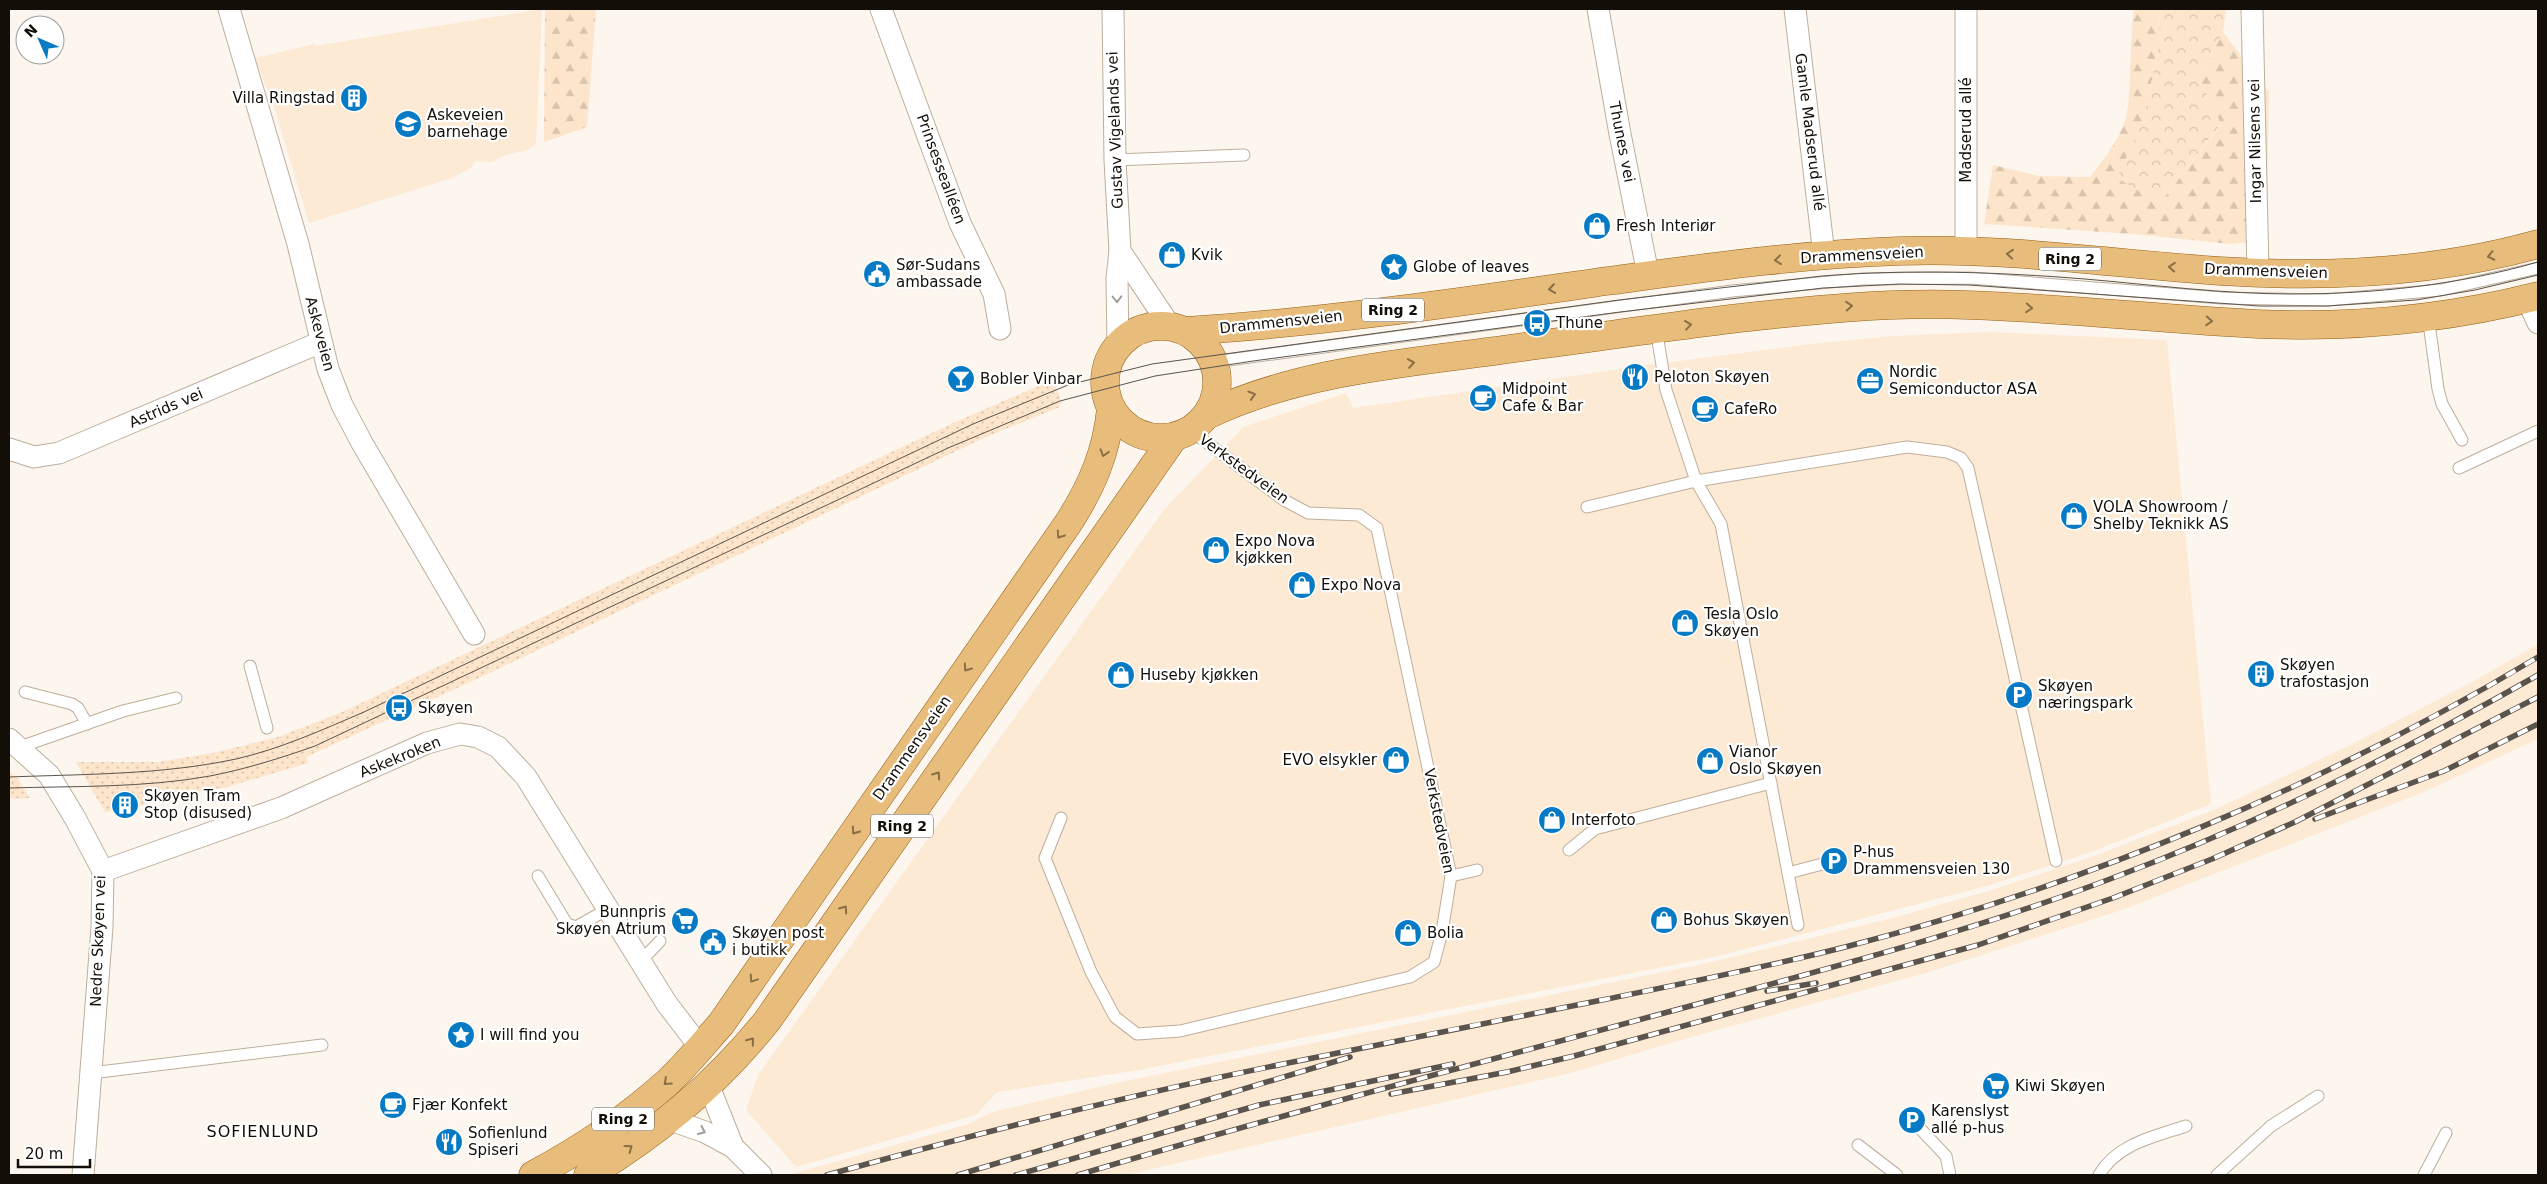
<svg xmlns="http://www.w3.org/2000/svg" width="2547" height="1184" viewBox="0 0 2547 1184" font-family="'DejaVu Sans',sans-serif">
  <defs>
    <pattern id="grass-dots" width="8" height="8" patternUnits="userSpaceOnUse" patternTransform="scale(1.25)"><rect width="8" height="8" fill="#fde5cb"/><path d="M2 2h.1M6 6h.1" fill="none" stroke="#d8c3ad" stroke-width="1.8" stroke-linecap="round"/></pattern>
    <pattern id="forest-firs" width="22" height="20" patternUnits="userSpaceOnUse" patternTransform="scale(1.25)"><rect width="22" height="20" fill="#fde5cb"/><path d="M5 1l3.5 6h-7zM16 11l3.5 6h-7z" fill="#d8c3ad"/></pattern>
    <pattern id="park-crowns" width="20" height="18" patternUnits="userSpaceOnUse" patternTransform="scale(1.25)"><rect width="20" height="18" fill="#fde5cb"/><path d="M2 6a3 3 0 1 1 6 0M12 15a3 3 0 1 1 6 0" fill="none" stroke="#d8c3ad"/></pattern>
  </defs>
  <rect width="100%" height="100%" fill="#fdf6ee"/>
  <!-- built -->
  <g fill="#fcead5">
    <path d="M 542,9 L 536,144 L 528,150 L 506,155 L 492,162 L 475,161 L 471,168 L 452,178 L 309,223 L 273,104 L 255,58 L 314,44 L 315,46 Z"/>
    <path d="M 1989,332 L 2167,340 L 2211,804 L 2094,851 L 1990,885 L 1826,928 L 1714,957 L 1139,1070 L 997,1092 L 976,1115 L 796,1167 L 746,1110 L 758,1075 L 1163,511 L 1243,427 L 1346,393 L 1353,408 L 1648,365 L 1810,344 L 1893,336 Z"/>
    <path d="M 2538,644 L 2538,739 L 2424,792 L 2122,910 L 1926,973 L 1681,1040 L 1571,1073 L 1126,1175 L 788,1175 L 966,1125 L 992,1112 L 1116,1083 L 1712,962 L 1889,919 L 1992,890 L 2094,856 L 2216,809 L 2348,746 L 2474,681 Z"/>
  </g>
  <!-- grass -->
  <g fill="url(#grass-dots)">
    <path d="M 1059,377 L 1060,382 L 1055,385 L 1062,403 L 1059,404 L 1060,407 L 986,437 L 479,678 L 306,757 L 308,763 L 227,787 L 166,797 L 137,807 L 136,798 L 112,799 L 112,811 L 105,812 L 76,762 L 158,762 L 213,753 L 278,737 L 340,713 L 953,423 Z"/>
    <path d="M 9,771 L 18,779 L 30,798 L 9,799 Z"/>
  </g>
  <!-- forest -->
  <g fill="url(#forest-firs)">
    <path d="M 545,9 L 596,9 L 587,127 L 544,142 Z"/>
    <path d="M 2134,9 L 2160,9 L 2159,46 L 2144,117 L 2118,178 L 2160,203 L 2221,125 L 2199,78 L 2223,32 L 2269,92 L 2266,240 L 2230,244 L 2134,234 L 1984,224 L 1993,165 L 2039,176 L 2090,177 C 2103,161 2123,135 2127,113 C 2132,79 2129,43 2134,9 Z"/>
  </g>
  <!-- park -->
  <path fill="url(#park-crowns)" d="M 2160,9 L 2226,9 L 2223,32 L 2199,78 L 2221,124 L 2160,203 L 2117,178 L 2144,117 L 2159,46 Z"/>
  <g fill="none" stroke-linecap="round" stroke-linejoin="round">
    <!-- lane casing -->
    <g stroke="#bfae9b" stroke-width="13">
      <g id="lane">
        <path d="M 1115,160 L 1244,155"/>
        <path d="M 2428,316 L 2438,389 L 2442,404 L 2462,440"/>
        <path d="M 1656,328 L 1666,390 L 1696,481 L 1907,447 L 1947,452 L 1961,458 L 1968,468 L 2056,861"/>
        <path d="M 1214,362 L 1732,291 L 1863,279 L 1970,278 L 2222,298 L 2327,300 L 2441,290 L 2538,268"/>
        <path d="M 2459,468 L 2538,431"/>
        <path d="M 1587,507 L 1696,481 L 1721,524 L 1798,925"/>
        <path d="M 250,666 L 267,728"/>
        <path d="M 25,692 L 72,704 L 78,708 L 87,724"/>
        <path d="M 20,747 L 123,711 L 176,698"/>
        <path d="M 1061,818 L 1045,858 L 1091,972 L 1115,1017 L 1137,1034 L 1180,1031 L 1277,1008 L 1410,977 L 1434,962 L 1442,932 L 1451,876 L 1377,528 L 1359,515 L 1308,513 L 1284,500 L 1190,430"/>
        <path d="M 1569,850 L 1595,829 L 1771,783"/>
        <path d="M 1788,873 L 1834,861"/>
        <path d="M 538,876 L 567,924 L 576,927 L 608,909"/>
        <path d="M 1451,876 L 1477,870"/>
        <path d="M 641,961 L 660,941"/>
        <path d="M 91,1073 L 322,1045"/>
        <path d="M 1912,1120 L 1946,1156 L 1950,1175"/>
        <path d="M 1858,1145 L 1897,1175"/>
        <path d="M 2099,1175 C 2117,1144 2153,1137 2186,1126"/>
        <path d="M 2217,1175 L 2271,1126 L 2318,1096"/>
        <path d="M 2424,1175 L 2446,1133"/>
      </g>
    </g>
    <!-- street casing -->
    <g stroke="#bfae9b" stroke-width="23">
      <g id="street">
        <path d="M 229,9 L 298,244 L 328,369 L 342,405 L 362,443 L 474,634"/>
        <path d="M 881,9 L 960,223 L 994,294 L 1000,329"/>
        <path d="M 1113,9 L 1115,160 L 1120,251 L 1117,278 L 1118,347"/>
        <path d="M 1598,9 L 1620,134 L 1648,274"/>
        <path d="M 1795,9 L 1824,255"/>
        <path d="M 2252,9 L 2258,272"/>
        <path d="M 1120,251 L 1170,326"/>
        <path d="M 1966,251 L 1966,9"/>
        <path d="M 2527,299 L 2538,323"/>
        <path d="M 9,449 L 34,457 L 59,453 L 321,342"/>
        <path d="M 9,739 L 49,775 L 75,818 L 103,871 L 102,927 L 83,1175"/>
        <path d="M 103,871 L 281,808 L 427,743 L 460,734 L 478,737 L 498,747 L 526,777 L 667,1004 L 700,1047"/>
        <path d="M 708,1084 L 733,1147"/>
        <path d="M 668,1119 L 705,1132 L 733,1147 L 761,1175"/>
      </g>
    </g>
    <!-- primary casing -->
    <g stroke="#936218" stroke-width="29">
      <g id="primary">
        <circle cx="1161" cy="382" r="56"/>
        <path d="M 1186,331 C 1327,322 1467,301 1607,281 C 1704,268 1801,254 1899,251 C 2006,247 2113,264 2220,271 C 2327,278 2435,273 2538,244"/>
        <path d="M 1207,415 C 1303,369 1412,363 1516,348 C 1588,338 1659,328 1731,319 C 1810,310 1887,302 1967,305 C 2063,308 2160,319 2257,324 C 2351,328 2447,319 2538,296"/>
        <path d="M 533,1175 C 582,1149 628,1118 669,1081 C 688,1063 704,1043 721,1024 L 1069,522 C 1092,486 1107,451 1111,408"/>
        <path d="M 588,1175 C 655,1135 718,1082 767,1021 L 1174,437"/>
      </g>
    </g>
    <!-- lane -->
    <use href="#lane" stroke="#fff" stroke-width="11"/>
    <!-- street -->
    <use href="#street" stroke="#fff" stroke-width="21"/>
    <!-- primary -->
    <use href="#primary" stroke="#e8bc7a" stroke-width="28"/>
    <!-- tram -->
    <g stroke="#5a544d" stroke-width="1">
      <path d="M 9,777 C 85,774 161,775 236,759 C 280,749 322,730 364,712 L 973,424 L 1068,385 L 1152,364 L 1619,300 L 1822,276 C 1910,269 1997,272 2085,279 C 2154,285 2223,294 2292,294 C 2375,294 2458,285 2538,262"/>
      <path d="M 9,788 C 75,786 144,788 210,776 C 246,769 281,758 315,746 L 948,448 L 1060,401 L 1155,376 L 1253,361 L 1620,312 L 1823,288 L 1900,284 L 1969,285 L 2259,306 L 2327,306 L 2416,300 L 2475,290 L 2538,275"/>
    </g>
    <!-- rail casing -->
    <g stroke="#5a544d" stroke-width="5.5">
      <g id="rail">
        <path d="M 2315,819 L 2444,771 L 2538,724"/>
        <path d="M 1767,991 L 1816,983"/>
        <path d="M 1391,1094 L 1507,1072 L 1574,1056 L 1978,945 L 2113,898 L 2212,859 L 2295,822 L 2538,697"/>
        <path d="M 827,1175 C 978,1133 1130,1095 1283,1064 C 1390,1042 1496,1021 1602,1000 C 1685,983 1768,967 1849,946 C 2090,883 2325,785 2538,657"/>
        <path d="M 958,1175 L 1350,1057"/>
        <path d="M 1016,1175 L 1259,1105 L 1453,1064"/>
        <path d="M 1078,1175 C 1289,1112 1503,1057 1716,999 C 1848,963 1981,928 2110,879 C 2259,823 2401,753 2538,675"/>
      </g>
    </g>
    <!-- rail -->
    <use href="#rail" stroke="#fff" stroke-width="4" stroke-dasharray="11" stroke-linecap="butt"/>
  </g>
  <!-- one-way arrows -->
  <defs><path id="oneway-chevron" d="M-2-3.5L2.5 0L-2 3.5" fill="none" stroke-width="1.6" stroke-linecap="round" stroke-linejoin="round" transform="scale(1.25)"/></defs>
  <g stroke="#896e47">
    <use href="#oneway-chevron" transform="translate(2010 254) rotate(-175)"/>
    <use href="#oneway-chevron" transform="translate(2491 256) rotate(168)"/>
    <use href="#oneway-chevron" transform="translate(1778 260) rotate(173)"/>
    <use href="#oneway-chevron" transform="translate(2172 267) rotate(-175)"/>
    <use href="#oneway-chevron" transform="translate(1552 289) rotate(172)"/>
    <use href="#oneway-chevron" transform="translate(1849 306) rotate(-4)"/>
    <use href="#oneway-chevron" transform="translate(2029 308) rotate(4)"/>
    <use href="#oneway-chevron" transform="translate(2209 321) rotate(4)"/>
    <use href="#oneway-chevron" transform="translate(1688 325) rotate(-7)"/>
    <use href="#oneway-chevron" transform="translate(1411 363) rotate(-8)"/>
    <use href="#oneway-chevron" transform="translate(1252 395) rotate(-17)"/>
    <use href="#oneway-chevron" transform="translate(1104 453) rotate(107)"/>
    <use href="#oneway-chevron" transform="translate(1060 535) rotate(125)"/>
    <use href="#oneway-chevron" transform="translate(967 668) rotate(125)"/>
    <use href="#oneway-chevron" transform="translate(937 775) rotate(-55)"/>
    <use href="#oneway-chevron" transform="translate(855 831) rotate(125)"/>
    <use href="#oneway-chevron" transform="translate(844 909) rotate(-55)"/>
    <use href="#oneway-chevron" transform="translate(753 979) rotate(124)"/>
    <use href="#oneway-chevron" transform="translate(751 1041) rotate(-51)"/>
    <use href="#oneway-chevron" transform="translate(667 1082) rotate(138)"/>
    <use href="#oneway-chevron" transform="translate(629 1148) rotate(-36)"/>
  </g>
  <g stroke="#a19f9c">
    <use href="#oneway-chevron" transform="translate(1117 299) rotate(89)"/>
    <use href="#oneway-chevron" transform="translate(702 1131) rotate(24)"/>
  </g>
  <!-- icons -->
  <defs>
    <g id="building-disc" transform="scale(1.4375)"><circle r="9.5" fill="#067ac4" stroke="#fff"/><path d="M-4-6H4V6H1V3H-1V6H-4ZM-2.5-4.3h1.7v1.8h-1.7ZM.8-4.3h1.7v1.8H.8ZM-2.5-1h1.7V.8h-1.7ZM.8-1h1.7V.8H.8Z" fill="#fff"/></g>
    <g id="school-disc" transform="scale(1.4375)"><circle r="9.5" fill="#067ac4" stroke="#fff"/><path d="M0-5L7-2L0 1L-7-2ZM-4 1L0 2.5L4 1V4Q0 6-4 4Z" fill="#fff"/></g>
    <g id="shop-disc" transform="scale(1.4375)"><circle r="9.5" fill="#067ac4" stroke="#fff"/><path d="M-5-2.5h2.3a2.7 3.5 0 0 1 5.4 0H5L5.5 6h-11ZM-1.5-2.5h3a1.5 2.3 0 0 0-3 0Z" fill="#fff"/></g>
    <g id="sight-disc" transform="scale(1.4375)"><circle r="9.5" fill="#067ac4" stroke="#fff"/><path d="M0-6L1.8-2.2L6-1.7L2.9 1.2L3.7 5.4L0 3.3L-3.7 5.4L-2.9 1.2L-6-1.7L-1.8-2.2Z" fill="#fff"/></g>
    <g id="civic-disc" transform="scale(1.4375)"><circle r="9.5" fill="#067ac4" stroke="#fff"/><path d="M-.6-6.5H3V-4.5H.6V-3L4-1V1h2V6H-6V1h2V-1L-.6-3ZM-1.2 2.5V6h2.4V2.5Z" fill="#fff"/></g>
    <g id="bus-disc" transform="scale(1.4375)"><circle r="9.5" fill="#067ac4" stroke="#fff"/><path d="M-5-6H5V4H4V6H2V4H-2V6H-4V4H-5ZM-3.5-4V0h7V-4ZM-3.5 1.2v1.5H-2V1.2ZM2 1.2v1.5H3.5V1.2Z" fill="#fff"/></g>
    <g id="restaurant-disc" transform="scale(1.4375)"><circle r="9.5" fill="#067ac4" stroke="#fff"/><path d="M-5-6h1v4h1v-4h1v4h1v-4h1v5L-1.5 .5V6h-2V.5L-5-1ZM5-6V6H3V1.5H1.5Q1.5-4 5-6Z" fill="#fff"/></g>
    <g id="bar-disc" transform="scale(1.4375)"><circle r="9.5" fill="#067ac4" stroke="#fff"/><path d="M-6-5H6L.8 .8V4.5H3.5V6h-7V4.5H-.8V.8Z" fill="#fff"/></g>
    <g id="office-disc" transform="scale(1.4375)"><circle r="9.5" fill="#067ac4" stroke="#fff"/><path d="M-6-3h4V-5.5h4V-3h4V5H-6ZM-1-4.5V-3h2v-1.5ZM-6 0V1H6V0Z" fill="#fff"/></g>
    <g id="cafe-disc" transform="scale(1.4375)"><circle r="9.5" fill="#067ac4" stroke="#fff"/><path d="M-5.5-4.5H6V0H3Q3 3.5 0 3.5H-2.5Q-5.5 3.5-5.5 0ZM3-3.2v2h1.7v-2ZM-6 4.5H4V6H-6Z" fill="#fff"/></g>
    <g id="parking-disc" transform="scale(1.4375)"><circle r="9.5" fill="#067ac4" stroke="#fff"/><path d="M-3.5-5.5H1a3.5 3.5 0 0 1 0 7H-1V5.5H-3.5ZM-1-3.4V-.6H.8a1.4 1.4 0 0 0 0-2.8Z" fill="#fff"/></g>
    <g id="supermarket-disc" transform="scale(1.4375)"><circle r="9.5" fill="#067ac4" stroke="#fff"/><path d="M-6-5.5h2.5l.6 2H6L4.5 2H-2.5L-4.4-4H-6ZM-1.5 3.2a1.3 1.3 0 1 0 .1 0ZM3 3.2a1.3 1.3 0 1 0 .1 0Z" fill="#fff"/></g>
  </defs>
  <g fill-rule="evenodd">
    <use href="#building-disc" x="354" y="98"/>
    <use href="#school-disc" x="408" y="124"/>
    <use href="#shop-disc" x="1597" y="226"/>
    <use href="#shop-disc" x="1172" y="255"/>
    <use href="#sight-disc" x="1394" y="267"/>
    <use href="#civic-disc" x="877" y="274"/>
    <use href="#bus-disc" x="1537" y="323"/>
    <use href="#restaurant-disc" x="1635" y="377"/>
    <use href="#bar-disc" x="961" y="379"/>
    <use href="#office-disc" x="1870" y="381"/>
    <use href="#cafe-disc" x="1483" y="398"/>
    <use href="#cafe-disc" x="1705" y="409"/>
    <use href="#shop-disc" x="2074" y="516"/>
    <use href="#shop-disc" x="1216" y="550"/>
    <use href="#shop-disc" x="1302" y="585"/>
    <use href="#shop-disc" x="1685" y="623"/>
    <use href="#building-disc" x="2261" y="674"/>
    <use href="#shop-disc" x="1121" y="675"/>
    <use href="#parking-disc" x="2019" y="695"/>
    <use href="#bus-disc" x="399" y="708"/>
    <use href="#shop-disc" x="1396" y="760"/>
    <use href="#shop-disc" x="1710" y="761"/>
    <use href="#building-disc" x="125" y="805"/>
    <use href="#shop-disc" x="1552" y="820"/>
    <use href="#parking-disc" x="1834" y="861"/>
    <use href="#shop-disc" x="1664" y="920"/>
    <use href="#supermarket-disc" x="685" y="921"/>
    <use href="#shop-disc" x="1408" y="933"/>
    <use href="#civic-disc" x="713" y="942"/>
    <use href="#sight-disc" x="461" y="1035"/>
    <use href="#supermarket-disc" x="1996" y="1086"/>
    <use href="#cafe-disc" x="393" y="1105"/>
    <use href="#parking-disc" x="1912" y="1120"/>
    <use href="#restaurant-disc" x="449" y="1142"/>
  </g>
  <g text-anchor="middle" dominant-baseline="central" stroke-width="4.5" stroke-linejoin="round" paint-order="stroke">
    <!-- shield labels -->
    <g fill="#fff" stroke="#5a5652" stroke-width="1">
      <rect x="2039" y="247.5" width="62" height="23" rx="4"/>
      <rect x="1362" y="298.5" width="62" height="23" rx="4"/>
      <rect x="871" y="814.5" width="62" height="23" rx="4"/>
      <rect x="592" y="1107.5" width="62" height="23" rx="4"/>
    </g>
    <g font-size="14" font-weight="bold" fill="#140e08">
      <text x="2070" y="259">Ring 2</text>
      <text x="1393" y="310">Ring 2</text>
      <text x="902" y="826">Ring 2</text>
      <text x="623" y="1119">Ring 2</text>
    </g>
    <!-- poi labels -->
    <g font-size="15" fill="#140e08" stroke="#fff" text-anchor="start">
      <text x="335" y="98" text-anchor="end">Villa Ringstad</text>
      <text x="427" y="115">Askeveien<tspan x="427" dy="17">barnehage</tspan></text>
      <text x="1616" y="226">Fresh Interiør</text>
      <text x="1191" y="255">Kvik</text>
      <text x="896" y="265">Sør-Sudans<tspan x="896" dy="17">ambassade</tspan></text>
      <text x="1413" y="267">Globe of leaves</text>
      <text x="1556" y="323">Thune</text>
      <text x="1889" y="372">Nordic<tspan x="1889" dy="17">Semiconductor ASA</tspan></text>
      <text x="1654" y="377">Peloton Skøyen</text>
      <text x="980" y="379">Bobler Vinbar</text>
      <text x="1502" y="389">Midpoint<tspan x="1502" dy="17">Cafe &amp; Bar</tspan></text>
      <text x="1724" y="409">CafeRo</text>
      <text x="2093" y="507">VOLA Showroom /<tspan x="2093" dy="17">Shelby Teknikk AS</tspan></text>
      <text x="1235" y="541">Expo Nova<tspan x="1235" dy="17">kjøkken</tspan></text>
      <text x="1321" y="585">Expo Nova</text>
      <text x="1704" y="614">Tesla Oslo<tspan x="1704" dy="17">Skøyen</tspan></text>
      <text x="2280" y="665">Skøyen<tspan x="2280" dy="17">trafostasjon</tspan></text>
      <text x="1140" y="675">Huseby kjøkken</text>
      <text x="2038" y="686">Skøyen<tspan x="2038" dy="17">næringspark</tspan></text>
      <text x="418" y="708">Skøyen</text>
      <text x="1729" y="752">Vianor<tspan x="1729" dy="17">Oslo Skøyen</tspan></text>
      <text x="1377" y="760" text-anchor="end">EVO elsykler</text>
      <text x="144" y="796">Skøyen Tram<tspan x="144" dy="17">Stop (disused)</tspan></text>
      <text x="1571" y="820">Interfoto</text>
      <text x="1853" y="852">P-hus<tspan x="1853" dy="17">Drammensveien 130</tspan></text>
      <text x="666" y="912" text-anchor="end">Bunnpris<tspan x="666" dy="17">Skøyen Atrium</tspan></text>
      <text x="1683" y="920">Bohus Skøyen</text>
      <text x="732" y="933">Skøyen post<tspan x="732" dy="17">i butikk</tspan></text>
      <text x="1427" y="933">Bolia</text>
      <text x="480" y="1035">I will find you</text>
      <text x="2015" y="1086">Kiwi Skøyen</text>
      <text x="412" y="1105">Fjær Konfekt</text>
      <text x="1931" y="1111">Karenslyst<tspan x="1931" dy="17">allé p-hus</tspan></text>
      <text x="468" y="1133">Sofienlund<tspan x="468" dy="17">Spiseri</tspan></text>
    </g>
    <!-- street labels -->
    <g font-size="15" fill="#140e08" stroke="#fff">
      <text transform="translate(1115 130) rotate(-92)">Gustav Vigelands vei</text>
      <text transform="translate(1966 130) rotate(-90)">Madserud allé</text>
      <text transform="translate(1810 132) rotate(83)">Gamle Madserud allé</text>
      <text transform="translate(2255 141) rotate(-91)">Ingar Nilsens vei</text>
      <text transform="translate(1622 142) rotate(79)">Thunes vei</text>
      <text transform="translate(941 169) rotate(70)">Prinsessealléen</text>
      <text transform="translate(1862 255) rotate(-3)">Drammensveien</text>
      <text transform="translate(2266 271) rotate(2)">Drammensveien</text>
      <text transform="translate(1281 322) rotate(-6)">Drammensveien</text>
      <text transform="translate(320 334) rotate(75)">Askeveien</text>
      <text transform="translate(166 408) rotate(-23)">Astrids vei</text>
      <text transform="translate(1244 469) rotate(36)">Verkstedveien</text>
      <text transform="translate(912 748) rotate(-55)">Drammensveien</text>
      <text transform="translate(400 757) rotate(-22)">Askekroken</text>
      <text transform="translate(1439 821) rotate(79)">Verkstedveien</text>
      <text transform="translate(98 941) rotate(-88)">Nedre Skøyen vei</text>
    </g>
    <!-- neighbourhood labels -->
    <g font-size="16" letter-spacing="1" fill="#140e08" stroke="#fff">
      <text x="263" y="1131">SOFIENLUND</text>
    </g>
  </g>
  <!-- border -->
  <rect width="2547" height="1184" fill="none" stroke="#140e08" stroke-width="20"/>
  <!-- north arrow -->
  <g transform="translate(40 40) rotate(315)"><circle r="24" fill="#ffffff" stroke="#a19f9c"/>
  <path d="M0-4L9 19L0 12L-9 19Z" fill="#067ac4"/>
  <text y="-8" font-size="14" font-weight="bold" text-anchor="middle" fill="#140e08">N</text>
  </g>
  <!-- scale -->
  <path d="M18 1159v8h72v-8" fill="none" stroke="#140e08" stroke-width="2.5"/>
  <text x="25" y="1159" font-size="15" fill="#140e08" stroke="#ffffff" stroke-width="4" paint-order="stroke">20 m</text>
</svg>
